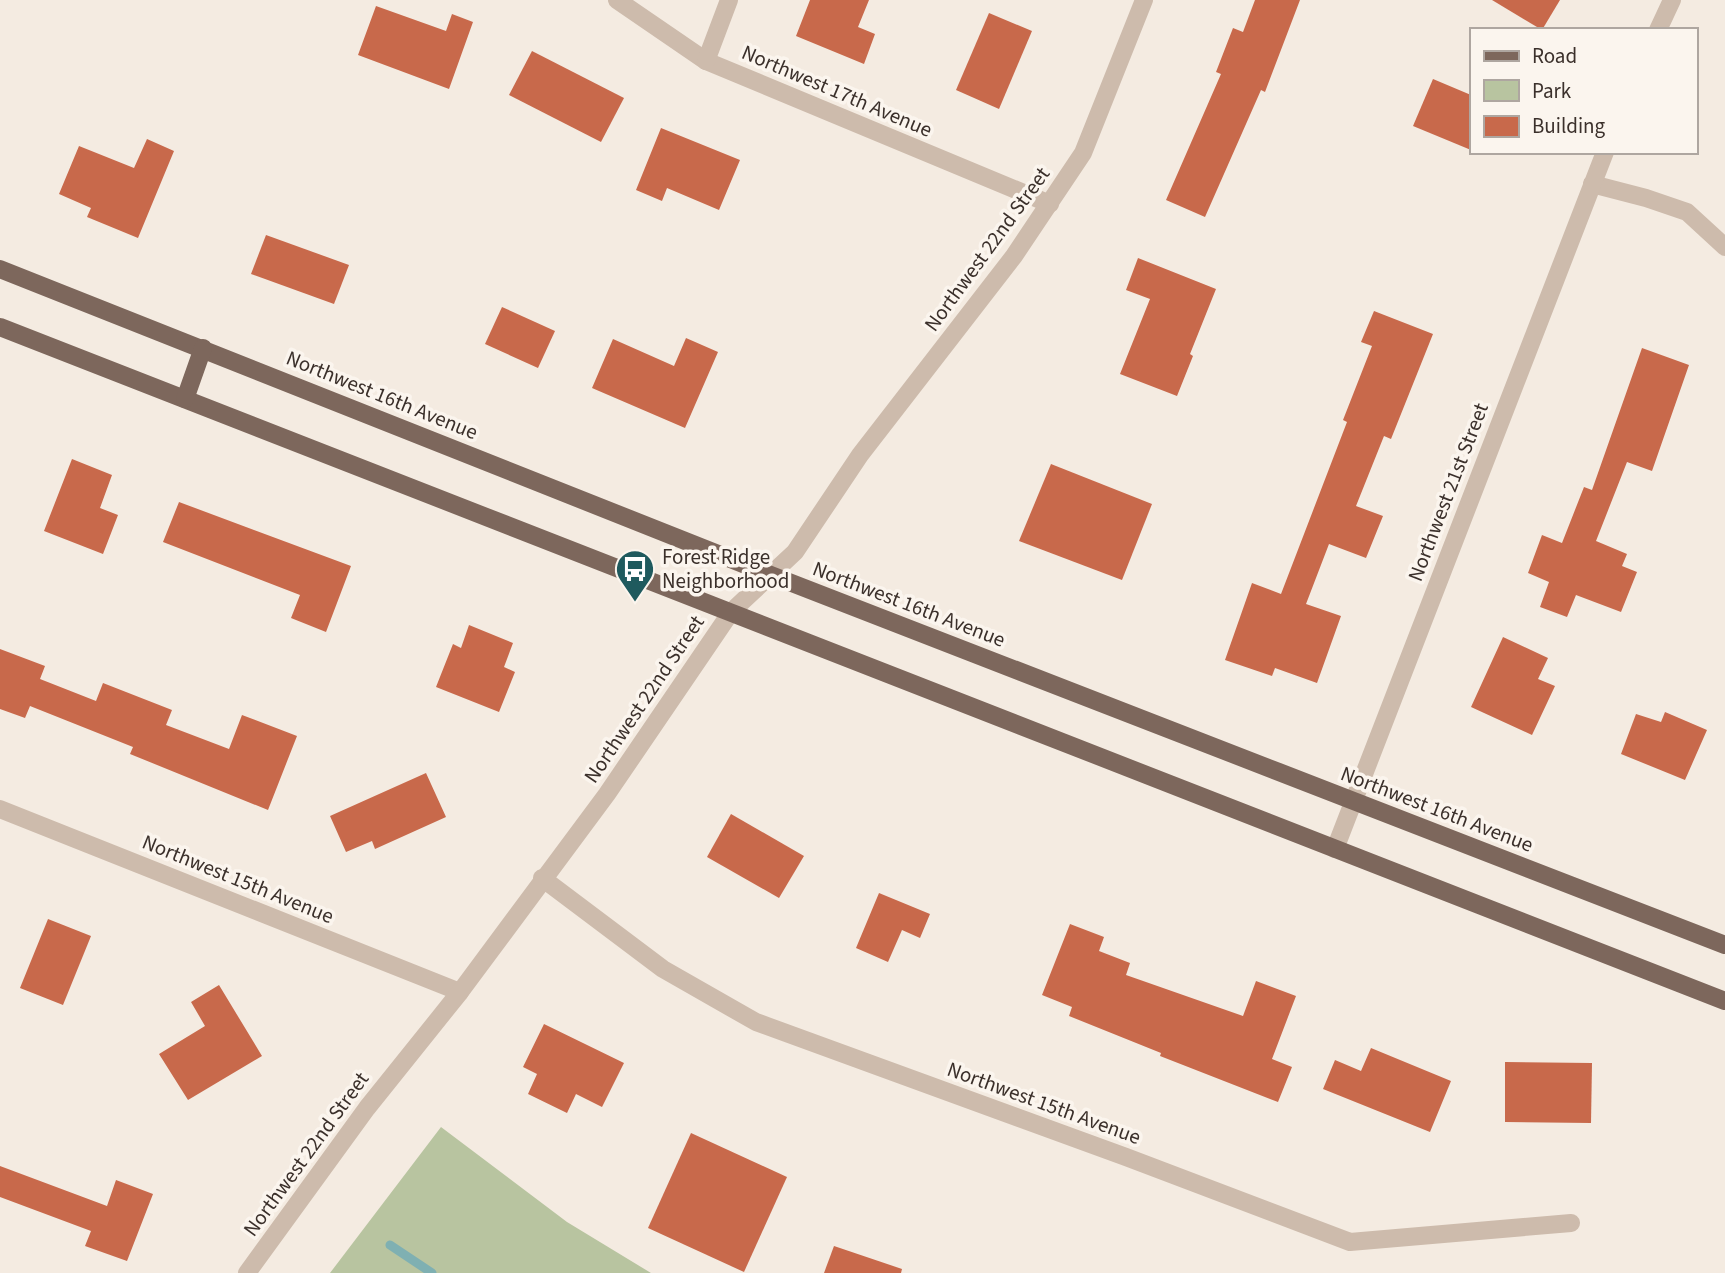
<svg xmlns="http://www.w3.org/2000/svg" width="1725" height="1273" viewBox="0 0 1725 1273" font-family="'Source Sans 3',sans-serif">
  <rect width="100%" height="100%" fill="#f4ebe1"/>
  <!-- green -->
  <path fill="#b8c4a0" d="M 441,1127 L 567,1222 L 651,1273 L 330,1273 Z"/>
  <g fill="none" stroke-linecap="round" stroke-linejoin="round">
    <!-- stream -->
    <path stroke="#7fb0b2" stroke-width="9" d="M 390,1245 L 432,1273"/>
  </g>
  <!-- building -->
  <g fill="#c8694b">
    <path d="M 810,0 L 869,0 L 858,27 L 875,34 L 864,64 L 796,36 Z"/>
    <path d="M 1255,0 L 1300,0 L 1265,92 L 1261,90 L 1205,217 L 1166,200 L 1221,74 L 1216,72 L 1233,28 L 1243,32 Z"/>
    <path d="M 1492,0 L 1560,0 L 1542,30 Z"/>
    <path d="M 376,6 L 446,31 L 452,14 L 473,22 L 449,89 L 358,55 Z"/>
    <path d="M 989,13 L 1032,31 L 999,109 L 956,90 Z"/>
    <path d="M 532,51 L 624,98 L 601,142 L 509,95 Z"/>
    <path d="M 1433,79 L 1471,95 L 1471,150 L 1413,126 Z"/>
    <path d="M 661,128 L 740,160 L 719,210 L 667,188 L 662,201 L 636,190 Z"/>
    <path d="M 147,139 L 174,151 L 138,238 L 87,217 L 91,208 L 59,194 L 79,146 L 134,168 Z"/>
    <path d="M 266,235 L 349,265 L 334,304 L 251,274 Z"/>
    <path d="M 1138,258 L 1216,289 L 1190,354 L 1193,356 L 1177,396 L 1120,374 L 1150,299 L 1126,290 Z"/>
    <path d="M 502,307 L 555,331 L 538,368 L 485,344 Z"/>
    <path d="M 1374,311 L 1433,334 L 1391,439 L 1384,436 L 1356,506 L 1383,516 L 1366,558 L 1329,544 L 1306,604 L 1341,616 L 1317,683 L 1275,668 L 1272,676 L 1225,660 L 1252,583 L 1281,594 L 1347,422 L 1343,420 L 1372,346 L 1361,342 Z"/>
    <path d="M 686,338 L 718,352 L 685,428 L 592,388 L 613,339 L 674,366 Z"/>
    <path d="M 1642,348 L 1689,365 L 1652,471 L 1627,462 L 1596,541 L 1627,554 L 1622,566 L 1637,572 L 1621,612 L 1576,595 L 1567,617 L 1540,607 L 1549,582 L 1528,573 L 1542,535 L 1562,543 L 1584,487 L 1592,490 Z"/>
    <path d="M 72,459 L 112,475 L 100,508 L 118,515 L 103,554 L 44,531 Z"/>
    <path d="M 1051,464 L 1152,504 L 1122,580 L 1019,541 Z"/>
    <path d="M 179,502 L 351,566 L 326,632 L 291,618 L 300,595 L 163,542 Z"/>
    <path d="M 469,625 L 513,643 L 504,667 L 515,672 L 499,712 L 436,687 L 453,644 L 461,648 Z"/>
    <path d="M 1503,637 L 1548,658 L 1538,679 L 1555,686 L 1532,735 L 1471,707 Z"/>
    <path d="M 0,649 L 45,666 L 40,679 L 96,701 L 103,683 L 172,710 L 166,725 L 229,749 L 242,715 L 297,736 L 268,810 L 130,754 L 133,747 L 30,706 L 25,718 L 0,709 Z"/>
    <path d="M 1665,712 L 1707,730 L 1685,780 L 1621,754 L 1636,714 L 1661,722 Z"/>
    <path d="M 426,773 L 446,817 L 375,849 L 372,841 L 346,852 L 330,816 Z"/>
    <path d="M 731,814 L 804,856 L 779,898 L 707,857 Z"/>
    <path d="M 879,893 L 930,914 L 920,938 L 902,930 L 888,962 L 856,948 Z"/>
    <path d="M 48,919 L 91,936 L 63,1005 L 20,988 Z"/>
    <path d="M 1070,924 L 1104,937 L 1099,951 L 1130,963 L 1126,975 L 1243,1016 L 1256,981 L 1296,996 L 1272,1059 L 1292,1067 L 1278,1102 L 1160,1056 L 1161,1053 L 1069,1016 L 1072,1007 L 1042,995 Z"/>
    <path d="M 219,985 L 262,1056 L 188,1100 L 159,1054 L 205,1026 L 191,1002 Z"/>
    <path d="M 544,1024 L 624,1063 L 602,1107 L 576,1094 L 567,1113 L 528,1094 L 537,1074 L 523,1067 Z"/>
    <path d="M 1371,1048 L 1451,1081 L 1430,1132 L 1323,1089 L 1335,1060 L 1361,1071 Z"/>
    <path d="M 1505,1062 L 1592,1063 L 1591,1123 L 1505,1122 Z"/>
    <path d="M 691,1133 L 787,1177 L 744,1272 L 648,1228 Z"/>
    <path d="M 0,1166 L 107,1206 L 116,1180 L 153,1194 L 127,1261 L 85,1246 L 91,1231 L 0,1197 Z"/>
    <path d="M 834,1246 L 902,1269 L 901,1273 L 824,1273 Z"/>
  </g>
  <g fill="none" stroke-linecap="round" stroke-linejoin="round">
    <!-- minor -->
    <g stroke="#cdbbac" stroke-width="18">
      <path d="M 617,0 L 706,61 L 1050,204"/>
      <path d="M 1658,30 L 1672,0"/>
      <path d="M 706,61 L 729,0"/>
      <path d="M 1592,184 L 1646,198 L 1687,212 L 1725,247"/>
      <path d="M 0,809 L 460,992"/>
      <path d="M 1335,849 L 1605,152"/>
      <path d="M 542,878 L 663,969 L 756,1022 L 1126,1157 L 1350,1242 L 1571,1223"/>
      <path d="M 247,1273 L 367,1108 L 460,992 L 607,794 L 731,612 L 795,552 L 860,455 L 1014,256 L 1083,153 L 1144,0"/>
    </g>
    <!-- major -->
    <g stroke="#7d675c" stroke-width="18">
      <path d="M 0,269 L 771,575 L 1725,945"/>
      <path d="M 0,327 L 1725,1001"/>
      <path d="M 185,399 L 203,348"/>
    </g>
  </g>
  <!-- icons -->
  <defs>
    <g id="bus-pin" transform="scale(2.0125)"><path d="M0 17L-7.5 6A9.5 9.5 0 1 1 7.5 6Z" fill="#1f5a5e" stroke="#fbf5ee"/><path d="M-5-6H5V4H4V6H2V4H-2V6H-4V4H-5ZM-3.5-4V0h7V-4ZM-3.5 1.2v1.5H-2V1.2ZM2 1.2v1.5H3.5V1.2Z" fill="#fff"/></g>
  </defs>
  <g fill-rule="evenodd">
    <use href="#bus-pin" x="635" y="569"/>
  </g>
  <g text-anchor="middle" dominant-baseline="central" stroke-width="7" stroke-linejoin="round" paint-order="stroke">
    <!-- street labels -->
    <g font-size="21" fill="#3b302b" stroke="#fbf5ee">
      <text transform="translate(837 91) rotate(23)">Northwest 17th Avenue</text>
      <text transform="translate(987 249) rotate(-54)">Northwest 22nd Street</text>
      <text transform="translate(382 395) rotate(22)">Northwest 16th Avenue</text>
      <text transform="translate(1448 492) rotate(-69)">Northwest 21st Street</text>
      <text transform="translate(909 604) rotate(21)">Northwest 16th Avenue</text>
      <text transform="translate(644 699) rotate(-56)">Northwest 22nd Street</text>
      <text transform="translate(1437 809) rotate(21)">Northwest 16th Avenue</text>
      <text transform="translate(238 879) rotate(22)">Northwest 15th Avenue</text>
      <text transform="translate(1044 1103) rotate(20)">Northwest 15th Avenue</text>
      <text transform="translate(306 1154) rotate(-54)">Northwest 22nd Street</text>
    </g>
    <!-- poi labels -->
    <g font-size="21" fill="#3b302b" stroke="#fbf5ee" text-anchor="start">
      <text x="662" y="557">Forest Ridge<tspan x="662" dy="24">Neighborhood</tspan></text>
    </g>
  </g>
  <!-- legend -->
  <rect x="1470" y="28" width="228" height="126" fill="#fbf5ee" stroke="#aea6a0" stroke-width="2"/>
  <rect x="1484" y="51" width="35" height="10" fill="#7d675c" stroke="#aea6a0" stroke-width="2"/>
  <text x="1532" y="63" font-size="21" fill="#3b302b">Road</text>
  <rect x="1484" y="80" width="35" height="21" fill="#b8c4a0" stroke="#aea6a0" stroke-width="2"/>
  <text x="1532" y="98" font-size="21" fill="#3b302b">Park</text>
  <rect x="1484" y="116" width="35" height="21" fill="#c8694b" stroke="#aea6a0" stroke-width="2"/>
  <text x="1532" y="133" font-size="21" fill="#3b302b">Building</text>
</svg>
